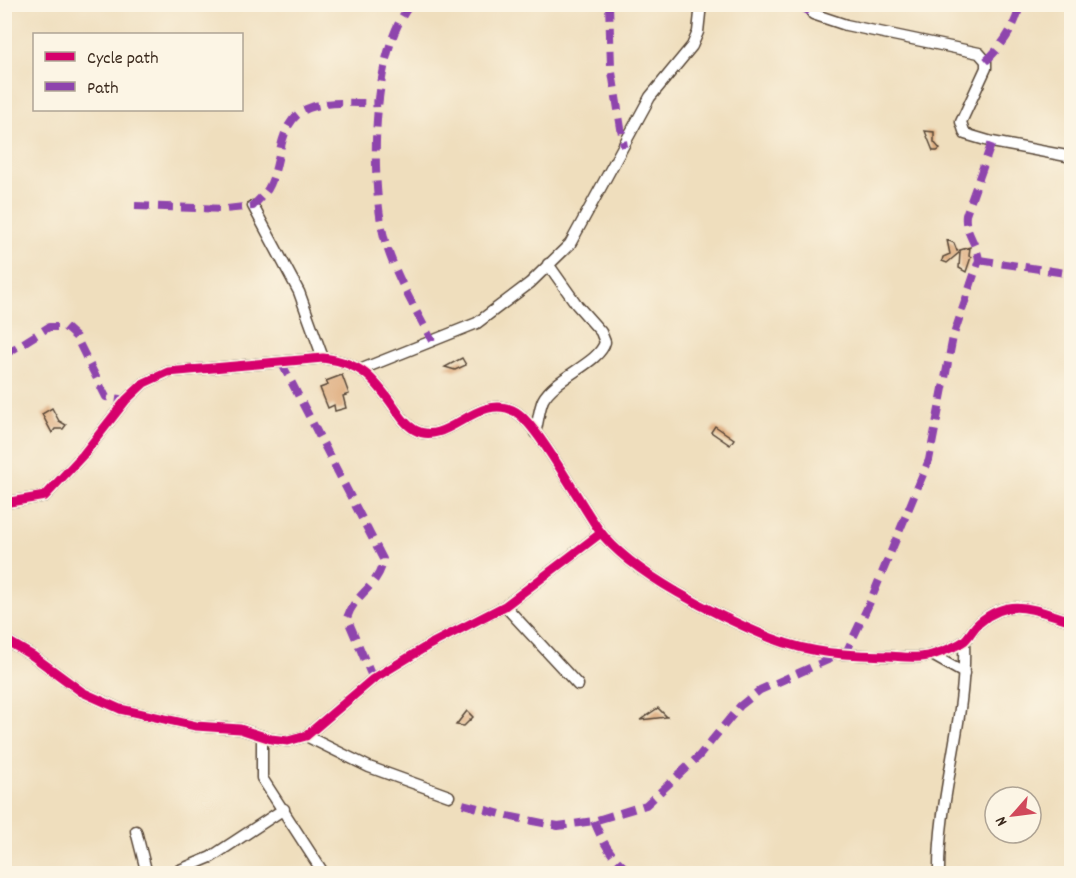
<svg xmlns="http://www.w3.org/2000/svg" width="1076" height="878" viewBox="0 0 1076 878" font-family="Dekko,sans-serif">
  <rect width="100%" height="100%" fill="#fcf5e5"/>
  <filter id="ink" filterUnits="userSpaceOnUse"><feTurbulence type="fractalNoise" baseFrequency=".0167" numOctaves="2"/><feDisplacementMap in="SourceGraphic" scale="12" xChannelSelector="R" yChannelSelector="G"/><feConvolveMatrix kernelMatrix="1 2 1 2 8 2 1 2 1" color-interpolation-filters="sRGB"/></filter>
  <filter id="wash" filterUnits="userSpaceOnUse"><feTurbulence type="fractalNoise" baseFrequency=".008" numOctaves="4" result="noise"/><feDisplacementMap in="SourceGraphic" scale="24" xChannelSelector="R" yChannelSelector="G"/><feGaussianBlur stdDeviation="1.35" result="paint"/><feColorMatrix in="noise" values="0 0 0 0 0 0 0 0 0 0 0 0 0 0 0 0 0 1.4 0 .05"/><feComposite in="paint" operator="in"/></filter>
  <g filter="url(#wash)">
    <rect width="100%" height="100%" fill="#efdebd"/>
    <g id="blocks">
      <!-- building -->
      <g fill="#dba674">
        <path d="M 925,131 L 934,132 L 934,142 L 940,149 L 937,151 L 933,151 Z"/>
        <path d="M 947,240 L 954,243 L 957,251 L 970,247 L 969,256 L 971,257 L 966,272 L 959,268 L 960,252 L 947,263 L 942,261 L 943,257 L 950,254 Z"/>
        <path d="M 462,358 L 466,365 L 455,370 L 445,367 Z"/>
        <path d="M 342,375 L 349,394 L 343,396 L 346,408 L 335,411 L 334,405 L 328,408 L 320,388 L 328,385 L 326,381 Z"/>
        <path d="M 52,408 L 59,421 L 66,425 L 63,429 L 55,429 L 52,433 L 42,414 Z"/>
        <path d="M 715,426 L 734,439 L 730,445 L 711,432 Z"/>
        <path d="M 658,708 L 667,717 L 640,720 Z"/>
        <path d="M 467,711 L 473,717 L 464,726 L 456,725 Z"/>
      </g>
    </g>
  </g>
  <g filter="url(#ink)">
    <use href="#blocks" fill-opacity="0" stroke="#564536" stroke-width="1.5"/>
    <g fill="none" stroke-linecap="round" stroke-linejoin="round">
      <!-- minor casing -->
      <g stroke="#564536" stroke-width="13">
        <g id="minor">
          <path d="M 813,14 L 846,25 L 979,53 L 986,61 L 986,68 L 961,122 L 965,134 L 992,142 L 1072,157"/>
          <path d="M 253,206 L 299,292 L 323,358"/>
          <path d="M 362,369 L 477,323 L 530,283 L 570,244 L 650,97 L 692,46 L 698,32 L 701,4"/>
          <path d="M 535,433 C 538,423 539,409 543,400 C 555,377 600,363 605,342 L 601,332 L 577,305 L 548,264"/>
          <path d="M 4,503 L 45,496 L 83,455 L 126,400 L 144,383 L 168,372 L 323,358 C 361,363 373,377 394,407 C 400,416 406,425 415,430 C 447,448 478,390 516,412 C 538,425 581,505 599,530 C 631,574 720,617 771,638 C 812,654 846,655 890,656 C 905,657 921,659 935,654 C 944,651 956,647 964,641 C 970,636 973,628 979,623 C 1011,595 1036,611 1072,621"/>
          <path d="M 505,606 L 578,685"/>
          <path d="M 4,639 L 33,656 L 82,692 L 120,709 L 196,726 L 240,729 L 271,739 L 288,741 L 306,736 L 373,679 L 429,645 L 505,606 L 601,533"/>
          <path d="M 932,655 L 964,673"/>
          <path d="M 262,736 L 262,778 L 324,874"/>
          <path d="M 306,736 L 369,767 L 449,796"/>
          <path d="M 136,831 L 147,874"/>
          <path d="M 170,874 L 211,857 L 284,809"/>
          <path d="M 939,874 C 938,795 967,719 964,641"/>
        </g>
      </g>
      <!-- minor -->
      <use href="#minor" stroke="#fff" stroke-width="10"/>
      <!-- quiet -->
      <g stroke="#8e44ad" stroke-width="8" stroke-dasharray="15 8" stroke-linecap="butt">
        <path d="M 411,4 C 371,51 370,179 384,237 C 394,274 415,308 432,341"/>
        <path d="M 609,4 L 611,66 L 624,147"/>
        <path d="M 797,4 L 813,14"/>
        <path d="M 986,61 C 1002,46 1016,26 1020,4"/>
        <path d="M 135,206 L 226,209 L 253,206 C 257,201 264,195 268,189 C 283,163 276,120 309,108 C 330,100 358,104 380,103"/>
        <path d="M 979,260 L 1072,274"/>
        <path d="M 4,355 L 49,327 L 65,327 L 76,337 L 106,397 L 126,400"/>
        <path d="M 281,362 L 383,559 C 381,585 354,594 347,618 L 373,679"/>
        <path d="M 844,657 L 870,602 L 929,460 L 953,337 L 979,260 C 977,243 964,232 966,215 L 992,142"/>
        <path d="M 463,804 L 512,817 L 558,826 L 594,821 L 646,805 L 699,756 L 740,706 L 760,690 L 837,656"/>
        <path d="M 594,821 C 603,843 613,861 634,874"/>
      </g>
      <!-- cycleway casing -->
      <g stroke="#fcf5e5" stroke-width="13">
        <g id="cycleway">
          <path d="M 4,503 L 45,496 L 83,455 L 126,400 L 144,383 L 168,372 L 323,358 C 361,363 373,377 394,407 C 400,416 406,425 415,430 C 447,448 478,390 516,412 C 538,425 581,505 599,530 C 631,574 720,617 771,638 C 812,654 846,655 890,656 C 905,657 921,659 935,654 C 944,651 956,647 964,641 C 970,636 973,628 979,623 C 1011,595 1036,611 1072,621"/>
          <path d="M 4,639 L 33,656 L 82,692 L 120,709 L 196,726 L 240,729 L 271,739 L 288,741 L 306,736 L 373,679 L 429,645 L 505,606 L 601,533"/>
        </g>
      </g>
      <!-- cycleway -->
      <use href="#cycleway" stroke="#d6006c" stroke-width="9"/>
    </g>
  </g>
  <!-- margin -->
  <rect width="1076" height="878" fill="none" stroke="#fcf5e5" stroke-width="24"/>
  <!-- legend -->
  <rect x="33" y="33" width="210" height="78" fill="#fcf5e5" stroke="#afa495" stroke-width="1.5"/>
  <rect x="45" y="52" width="30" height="9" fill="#d6006c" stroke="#afa495" stroke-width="1.5"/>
  <text x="87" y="63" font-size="18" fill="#3b2a1e">Cycle path</text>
  <rect x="45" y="82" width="30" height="9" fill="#8e44ad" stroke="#afa495" stroke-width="1.5"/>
  <text x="87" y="93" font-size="18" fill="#3b2a1e">Path</text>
  <!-- north arrow -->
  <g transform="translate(1013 815) rotate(242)"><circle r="28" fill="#fcf5e5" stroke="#afa495" stroke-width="1.5"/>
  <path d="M0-4.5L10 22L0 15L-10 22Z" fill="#d1495b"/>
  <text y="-9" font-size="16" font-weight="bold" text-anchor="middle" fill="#3b2a1e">N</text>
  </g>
</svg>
